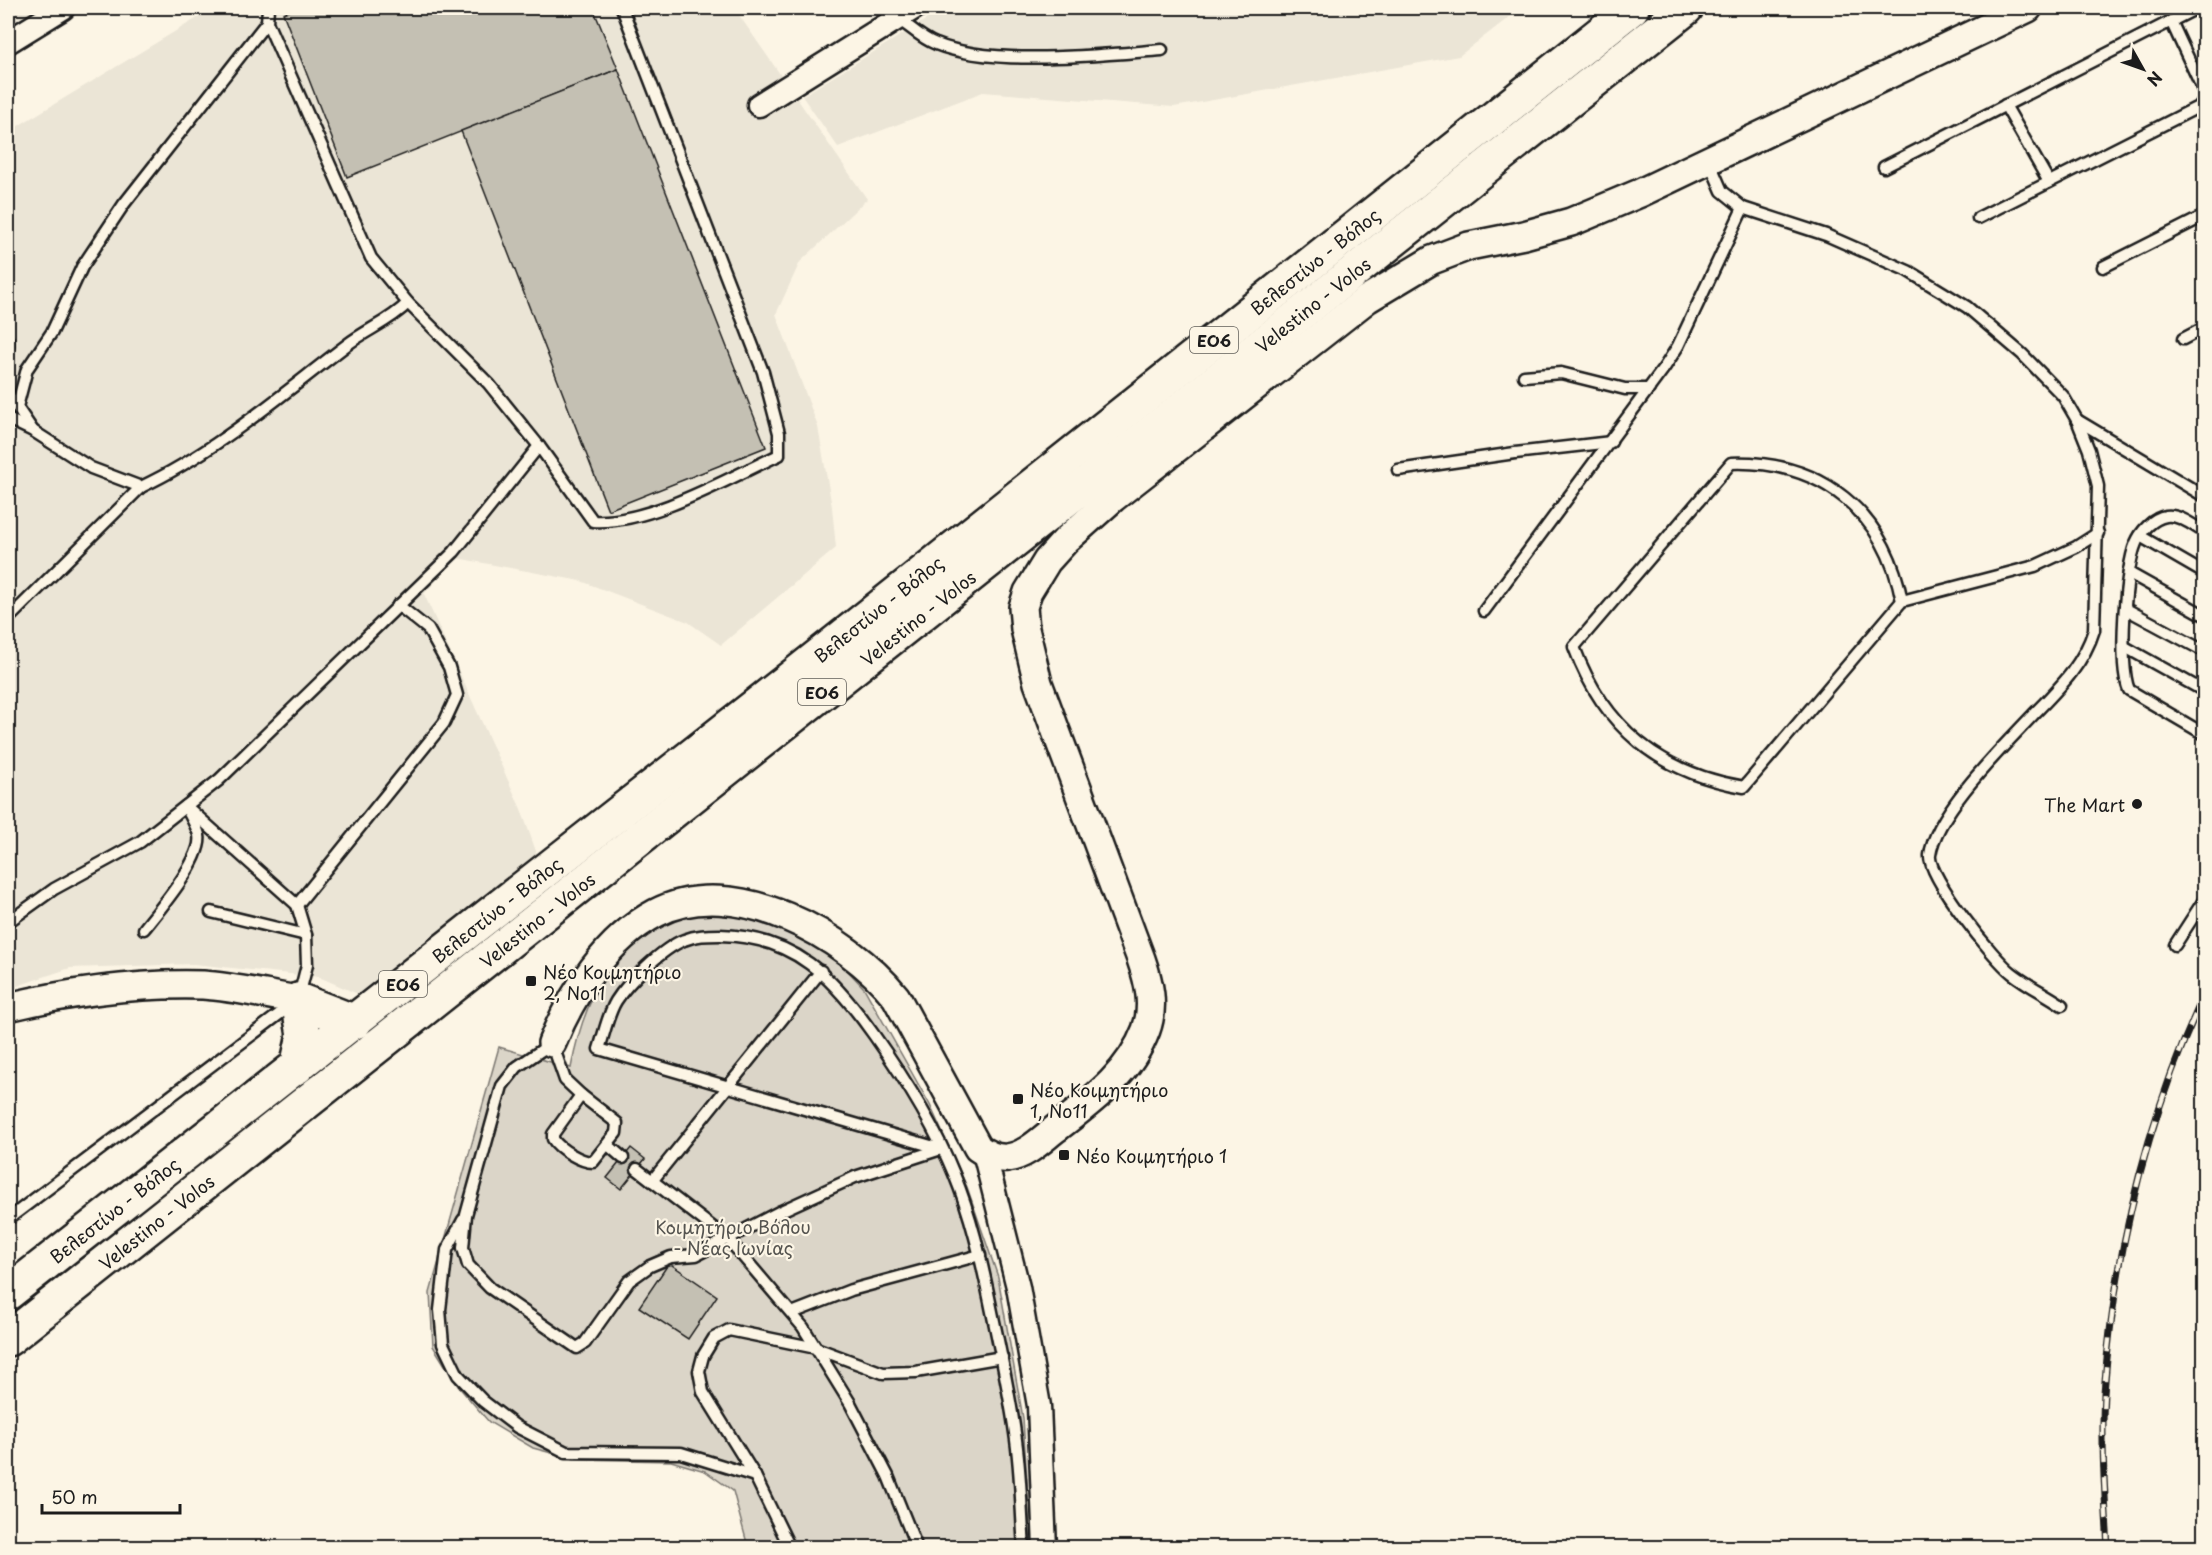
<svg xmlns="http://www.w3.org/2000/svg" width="2212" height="1555" viewBox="0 0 2212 1555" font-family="'Playpen Sans',sans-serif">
  <rect width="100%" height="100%" fill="#fcf5e5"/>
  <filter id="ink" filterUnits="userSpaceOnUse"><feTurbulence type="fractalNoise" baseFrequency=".0167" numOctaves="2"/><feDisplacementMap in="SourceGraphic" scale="12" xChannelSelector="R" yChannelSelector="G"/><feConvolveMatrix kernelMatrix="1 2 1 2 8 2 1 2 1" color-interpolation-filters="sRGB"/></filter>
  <g filter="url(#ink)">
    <!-- built -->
    <g fill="#ebe5d6">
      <path d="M 8,8 L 47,8 L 8,32 Z"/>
      <path d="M 214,8 L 734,8 L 867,199 L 800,262 L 776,314 L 818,427 L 832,507 L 836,548 L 721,645 L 688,622 L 581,581 L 457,558 L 424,594 L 521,809 L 538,857 L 360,995 L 319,977 L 194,964 L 70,968 L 8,989 L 8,132 Z"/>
      <path d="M 921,8 L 1521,8 L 1459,56 L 1174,107 L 983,92 L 838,147 L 802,96 L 927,19 Z"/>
    </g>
    <!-- green -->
    <path fill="#dbd5c8" stroke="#7c7872" stroke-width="1.5" d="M 718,911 L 761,918 L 830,952 L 864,988 L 930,1105 L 967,1187 L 998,1277 L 1023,1418 L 1031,1547 L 748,1547 L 733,1491 L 705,1471 L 671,1461 L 574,1459 L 533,1448 L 489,1422 L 458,1386 L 433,1346 L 430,1293 L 499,1047 L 571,1068 C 581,1013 603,958 652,928 C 658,924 665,918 672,916 C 685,911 704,913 718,911 Z"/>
    <!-- building -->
    <g fill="#c4c0b3" stroke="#1c1c1c" stroke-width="1.5">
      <path d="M 297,8 L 593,8 L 618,69 L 347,177 L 283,13 Z"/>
      <path d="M 618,69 L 766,447 L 608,510 L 461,131 Z"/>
      <path d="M 631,1148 L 645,1159 L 621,1189 L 607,1178 Z"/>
      <path d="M 669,1263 L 717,1296 L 688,1339 L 639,1307 Z"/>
    </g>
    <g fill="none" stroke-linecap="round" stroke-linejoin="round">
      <!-- service casing -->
      <g stroke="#1c1c1c" stroke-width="15">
        <g id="service">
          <path d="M 268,8 L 267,22 L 371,258 L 408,303 L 489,384 L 539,446 L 593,521 C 648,525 729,478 779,455 L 779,433 L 763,372 L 622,8"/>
          <path d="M 897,18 C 909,26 922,39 936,44 C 993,67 1099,55 1162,50"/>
          <path d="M 2171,21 L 2204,92"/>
          <path d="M 2005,105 L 2049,182"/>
          <path d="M 1709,161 L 1722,191 L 1743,208 L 1826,235 L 1908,271 L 1967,307 L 2022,354 L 2063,396 L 2077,420 L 2089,450 L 2098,486 L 2094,630 C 2083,666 2057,690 2031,717 C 2002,748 1936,812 1930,855 C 1927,876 1994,959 2012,973 C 2027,985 2046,994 2062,1005"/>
          <path d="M 1884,167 L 2197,8"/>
          <path d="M 1978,218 L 2204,104"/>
          <path d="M 2103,267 L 2204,216"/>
          <path d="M 2183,339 L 2204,328"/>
          <path d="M 8,340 L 8,347"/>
          <path d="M 1524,376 L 1561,373 L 1625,389 L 1649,389"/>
          <path d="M 8,394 L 33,431"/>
          <path d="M 17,407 L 27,369 L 52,332 L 82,267 L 124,204 L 267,22"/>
          <path d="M 8,419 L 33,431 L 91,468 L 141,487 C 216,452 282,394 348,344 C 368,329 390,321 408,303"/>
          <path d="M 2077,420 L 2204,496"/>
          <path d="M 1398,470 L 1515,453 L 1611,442"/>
          <path d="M 2204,532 C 2194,526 2179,514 2166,516 C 2153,518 2141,531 2136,543 C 2125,568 2118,665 2129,690 L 2204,734"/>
          <path d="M 2140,536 L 2204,573"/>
          <path d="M 2129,573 L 2204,615"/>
          <path d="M 1902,601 C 1885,512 1822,460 1731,463 L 1574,647 C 1604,728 1660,773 1744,787 L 1902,601 L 2035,566 L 2076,547 L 2098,533"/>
          <path d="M 2126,609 L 2204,651"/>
          <path d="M 1484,611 L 1664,368 L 1678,346 L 1743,208"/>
          <path d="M 8,619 L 141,487"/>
          <path d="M 2125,647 L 2204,691"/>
          <path d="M 297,905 L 444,723 L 457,695 L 449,667 L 428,629 L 398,605"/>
          <path d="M 211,912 L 306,935"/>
          <path d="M 8,922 L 54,889 L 140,842 L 219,780 L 454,552 L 539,446"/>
          <path d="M 144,929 C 158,911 204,858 199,835 C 197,827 191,817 187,809"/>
          <path d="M 2175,945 L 2204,900"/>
          <path d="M 581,1095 L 565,1080 L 552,1043 L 517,1067 L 502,1086 L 466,1215 L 463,1248 L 468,1265 L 490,1288 L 577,1348 L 585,1343 L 629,1281 L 650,1266 L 671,1257 L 696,1255 L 781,1211 L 855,1177 L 941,1149"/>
          <path d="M 581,1095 L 617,1123 L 616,1133 L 593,1162 C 581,1162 559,1149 553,1139 L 553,1134 Z"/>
          <path d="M 608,1145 L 623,1158"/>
          <path d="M 941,1149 L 599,1049 C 604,1034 608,1014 616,1001 C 628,982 663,948 684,940 C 696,935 707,935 720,935 C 794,936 833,977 874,1035 C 903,1076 935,1127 954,1174 C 971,1215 981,1259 990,1302 C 999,1346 1009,1389 1015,1433 C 1021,1471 1021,1510 1024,1548"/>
          <path d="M 637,1169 L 729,1240 L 803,1327 L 850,1403 L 888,1476 L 917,1548"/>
          <path d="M 652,1181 L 821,971"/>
          <path d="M 8,1219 L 298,1000 L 307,965 L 306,935 L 297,905 L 186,806"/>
          <path d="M 463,1220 L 447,1250 L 440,1310 L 443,1344 L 458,1375 L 483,1401 L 517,1427 L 566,1452 L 681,1453 L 755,1476"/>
          <path d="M 792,1313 L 851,1290 L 980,1255"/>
          <path d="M 790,1548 L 755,1476 L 703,1392 L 699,1371 L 703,1356 L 714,1338 L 729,1330 L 816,1348 L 883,1373 L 916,1372 L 1002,1357"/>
        </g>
      </g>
      <!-- minor casing -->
      <g stroke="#1c1c1c" stroke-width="27">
        <g id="minor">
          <path d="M 8,42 L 63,8"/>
          <path d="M 759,105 L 914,8"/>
          <path d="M 984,1152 L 1018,1287 L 1039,1406 L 1045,1548"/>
        </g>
      </g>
      <!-- tertiary casing -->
      <g stroke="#1c1c1c" stroke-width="32">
        <g id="tertiary">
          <path d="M 8,1007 C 71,992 137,983 203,985 C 234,987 267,995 298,1000"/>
          <path d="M 552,1043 C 572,993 607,939 656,913 C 734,872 847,936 896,997 L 978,1148 C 986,1154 996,1159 1007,1158 C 1025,1156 1040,1141 1054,1130 C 1090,1102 1129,1075 1146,1030 C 1155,1006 1149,982 1141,959 L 1038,683 L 1025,629 L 1023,607 L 1028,592 L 1047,561 L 1066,540 L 1113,498 L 1367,299 L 1432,260 L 1469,246 L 1524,235 L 1571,222 L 1640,193 L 2028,8"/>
        </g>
      </g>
      <!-- trunk casing -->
      <g stroke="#1c1c1c" stroke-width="38">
        <g id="trunk">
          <path d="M 298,1000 L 355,1022"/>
          <path d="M 297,1067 L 304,1035 L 298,1000"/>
          <path id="s1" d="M 8,1293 L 797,673 L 1632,8"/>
          <path id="s2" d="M 8,1339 L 1686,8"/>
        </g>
      </g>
      <!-- service -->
      <use href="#service" stroke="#fcf5e5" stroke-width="10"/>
      <!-- minor -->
      <use href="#minor" stroke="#fcf5e5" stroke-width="22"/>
      <!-- tertiary -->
      <use href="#tertiary" stroke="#fcf5e5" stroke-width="27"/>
      <!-- trunk -->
      <use href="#trunk" stroke="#fcf5e5" stroke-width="33"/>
      <!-- rail casing -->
      <g stroke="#1c1c1c" stroke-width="7">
        <path id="rail" d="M 2108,1548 C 2105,1496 2101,1444 2104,1393 C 2114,1255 2146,1120 2204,995"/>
      </g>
      <!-- rail -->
      <use href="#rail" stroke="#fcf5e5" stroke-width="4.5" stroke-dasharray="14" stroke-linecap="butt"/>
    </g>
  </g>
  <!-- markers -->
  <g fill="#1c1c1c" stroke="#fcf5e5" stroke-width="2">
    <circle cx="2137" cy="804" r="6"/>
    <rect x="525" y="975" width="12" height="12" rx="3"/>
    <rect x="1012" y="1093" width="12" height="12" rx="3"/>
    <rect x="1058" y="1149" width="12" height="12" rx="3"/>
  </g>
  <g text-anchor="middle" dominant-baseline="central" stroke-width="4.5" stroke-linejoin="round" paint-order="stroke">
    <!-- shield labels -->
    <g fill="#fcf5e5" stroke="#5f5d58" stroke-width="1.5">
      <rect x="1190" y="327" width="48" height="26" rx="4.5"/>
      <rect x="798" y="679" width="48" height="26" rx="4.5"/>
      <rect x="379" y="971" width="48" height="26" rx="4.5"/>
    </g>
    <g font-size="16" font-weight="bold" fill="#1c1c1c">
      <text x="1214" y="340">ΕΟ6</text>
      <text x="822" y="692">ΕΟ6</text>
      <text x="403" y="984">ΕΟ6</text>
    </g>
    <!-- street labels -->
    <g font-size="18" fill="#1c1c1c" stroke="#fcf5e5">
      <text stroke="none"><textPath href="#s1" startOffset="1665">Βελεστίνο - Βόλος</textPath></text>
      <text stroke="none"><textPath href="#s2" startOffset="1665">Velestino - Volos</textPath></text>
      <text stroke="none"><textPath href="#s1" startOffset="1107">Βελεστίνο - Βόλος</textPath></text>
      <text stroke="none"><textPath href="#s2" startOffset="1161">Velestino - Volos</textPath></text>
      <text stroke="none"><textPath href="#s1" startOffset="621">Βελεστίνο - Βόλος</textPath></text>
      <text stroke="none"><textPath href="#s2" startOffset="675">Velestino - Volos</textPath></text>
      <text stroke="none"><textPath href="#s1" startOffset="135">Βελεστίνο - Βόλος</textPath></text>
      <text stroke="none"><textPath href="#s2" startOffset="189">Velestino - Volos</textPath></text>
    </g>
    <!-- poi labels -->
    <g font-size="18" fill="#1c1c1c" stroke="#fcf5e5" text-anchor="start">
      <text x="2125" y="804" text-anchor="end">The Mart</text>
      <text x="543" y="971">Νέο Κοιμητήριο<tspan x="543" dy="21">2, Νο11</tspan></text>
      <text x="1030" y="1089">Νέο Κοιμητήριο<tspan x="1030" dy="21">1, Νο11</tspan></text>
      <text x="1076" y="1155">Νέο Κοιμητήριο 1</text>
    </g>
    <!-- park labels -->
    <g font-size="18" fill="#555450" stroke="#fcf5e5">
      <text x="733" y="1226">Κοιμητήριο Βόλου<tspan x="733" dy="21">- Νέας Ιωνίας</tspan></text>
    </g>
  </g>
  <!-- margin -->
  <rect width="2212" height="1555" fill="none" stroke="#fcf5e5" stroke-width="30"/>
  <rect x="15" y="15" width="2182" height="1525" fill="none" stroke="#1c1c1c" stroke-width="2" filter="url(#ink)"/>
  <!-- north arrow -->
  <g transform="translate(2143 69) rotate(130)" stroke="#fcf5e5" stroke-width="4.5" paint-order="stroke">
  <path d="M0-4.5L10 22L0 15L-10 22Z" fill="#1c1c1c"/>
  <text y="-9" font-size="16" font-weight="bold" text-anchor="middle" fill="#1c1c1c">N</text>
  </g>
  <!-- scale -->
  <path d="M42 1504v9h138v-9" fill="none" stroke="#1c1c1c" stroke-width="3"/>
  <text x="51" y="1504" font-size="18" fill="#1c1c1c" stroke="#fcf5e5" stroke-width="4.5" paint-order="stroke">50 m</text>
</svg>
